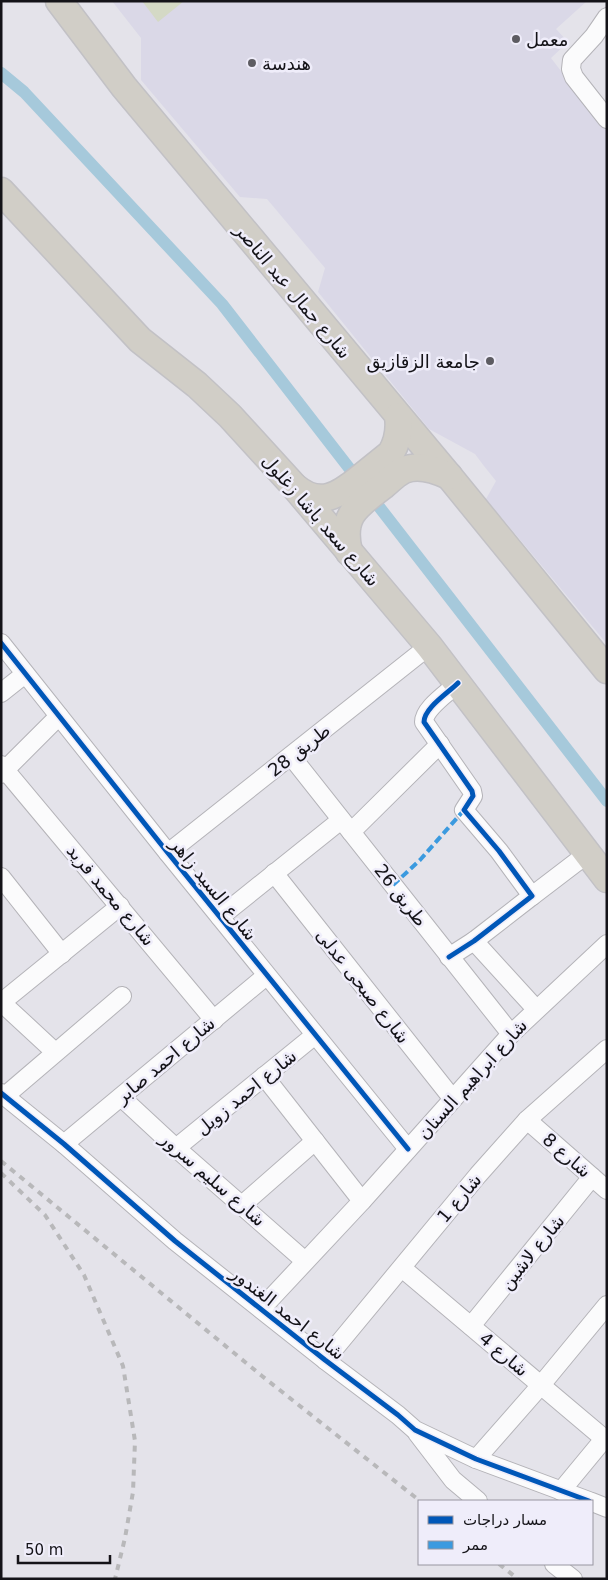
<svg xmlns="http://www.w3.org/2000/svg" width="608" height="1580" viewBox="0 0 608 1580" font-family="'DejaVu Sans',Cairo,sans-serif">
  <rect width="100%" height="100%" fill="#e4e3ea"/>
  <!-- built -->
  <path fill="#dad8e7" d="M 112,1 L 587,1 L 556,29 L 568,42 L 551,58 L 607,131 L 607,644 L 486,499 L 496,481 L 484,466 L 475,454 L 429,429 L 318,292 L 325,268 L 267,199 L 240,197 L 141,80 L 141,38 Z"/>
  <!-- green -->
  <path fill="#d4d9c5" d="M 142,1 L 184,1 L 158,22 Z"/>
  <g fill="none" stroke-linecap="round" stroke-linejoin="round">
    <!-- canal -->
    <path stroke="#a6c9db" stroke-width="12" d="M 1,73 L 24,92 L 222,304 L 607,801"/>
    <!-- minor casing -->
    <g stroke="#b4b3b8" stroke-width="20">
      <g id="minor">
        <path d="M 607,17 L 594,36 L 572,60 L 571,69 L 574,77 L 607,119"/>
        <path d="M 1,643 L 168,853 L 408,1149"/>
        <path d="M 1,693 L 25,674"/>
        <path d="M 291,756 L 511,1034"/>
        <path d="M 1,765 L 214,1020"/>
        <path d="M 1,774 L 59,716"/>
        <path d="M 351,832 L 440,744"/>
        <path d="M 168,853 L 429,646"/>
        <path d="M 274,873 L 452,1098"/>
        <path d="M 1,877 L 62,954"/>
        <path d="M 532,896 L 587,854"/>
        <path d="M 220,917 L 341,820"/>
        <path d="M 474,941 L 536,1009"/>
        <path d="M 449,957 L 474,941 L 532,896 L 499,851 L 464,810 L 473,796 L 472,791 L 424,722 C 424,708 448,693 458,683"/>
        <path d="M 1,1002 L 55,1052"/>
        <path d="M 2,1002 L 120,906"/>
        <path d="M 264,1076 L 362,1201"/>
        <path d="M 1,1093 L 64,1144 L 175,1241 L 325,1360 L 398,1415 L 415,1430 L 476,1459 L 589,1501"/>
        <path d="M 5,1096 L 122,996"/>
        <path d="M 121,1097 L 176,1148 L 305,1261"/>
        <path d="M 527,1120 L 607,1190"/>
        <path d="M 64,1144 L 266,976"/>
        <path d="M 176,1148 L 315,1035"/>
        <path d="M 242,1205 L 315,1141"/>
        <path d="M 402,1268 L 607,1441"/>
        <path d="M 261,1309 L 362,1201 L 511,1034 L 607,944"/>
        <path d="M 471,1326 L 592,1177"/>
        <path d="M 325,1360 L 478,1175 L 527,1120 L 607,1049"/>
        <path d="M 417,1433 L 453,1480 L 478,1501"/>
        <path d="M 476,1459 L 541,1385 L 607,1305"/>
        <path d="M 561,1491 L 604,1439"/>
        <path d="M 592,1502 L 607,1508"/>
        <path d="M 554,1564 L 573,1579"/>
      </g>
    </g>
    <!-- highway casing -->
    <g stroke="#c2c1c5" stroke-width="29">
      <g id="highway">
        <path d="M 59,1 L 124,87 L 449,476 L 607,670"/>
        <path d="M 1,191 L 140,340 L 197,385 L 230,416 L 293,485 L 429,646 L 607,879"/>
        <path d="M 295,487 C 320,508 339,495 360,478 C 370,470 380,462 391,453 C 398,441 400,430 398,416"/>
        <path d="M 349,552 C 340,515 357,506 383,486 C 389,481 397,473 404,470 C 418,464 436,470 449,476"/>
      </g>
    </g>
    <!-- minor -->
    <use href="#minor" stroke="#fbfbfc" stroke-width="18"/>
    <!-- highway -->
    <use href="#highway" stroke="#d1cec7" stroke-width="26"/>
    <!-- rail -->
    <g stroke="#b8b8ba" stroke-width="4" stroke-dasharray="6 6" stroke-linecap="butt">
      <path d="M 1,1161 L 262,1376 L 420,1501"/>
      <path d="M 1,1173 L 45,1215 L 84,1275 L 123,1366 L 135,1441 L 133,1492 L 125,1538 L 115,1579"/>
      <path d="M 499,1564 L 518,1579"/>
    </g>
    <!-- quiet -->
    <path stroke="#3b9adf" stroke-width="4" stroke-dasharray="8 4" stroke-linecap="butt" d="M 393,885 L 420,860 L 464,810"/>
    <!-- cycleway casing -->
    <g stroke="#efedfa" stroke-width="8">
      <g id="cycleway">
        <path d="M 1,643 L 168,853 L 408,1149"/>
        <path d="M 449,957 L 474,941 L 532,896 L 499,851 L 464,810 L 473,796 L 472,791 L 424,722 C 424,708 448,693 458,683"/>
        <path d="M 1,1093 L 64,1144 L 175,1241 L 325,1360 L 398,1415 L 415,1430 L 476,1459 L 589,1501"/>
      </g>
    </g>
    <!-- cycleway -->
    <use href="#cycleway" stroke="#0057b8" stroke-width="5"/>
  </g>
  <!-- markers -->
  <g fill="#5d5c62" stroke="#efedfa" stroke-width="2">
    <circle cx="516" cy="39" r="5"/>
    <circle cx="252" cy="63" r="5"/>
    <circle cx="490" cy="361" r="5"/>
  </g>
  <g text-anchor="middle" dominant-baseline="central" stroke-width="5" stroke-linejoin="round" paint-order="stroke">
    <!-- poi labels -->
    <g font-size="18" fill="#141318" stroke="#efedfa" text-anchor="start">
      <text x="526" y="39">معمل</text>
      <text x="262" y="63">هندسة</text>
      <text x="480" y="361" text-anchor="end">جامعة الزقازيق</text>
    </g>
    <!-- street labels -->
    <g font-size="18" fill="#141318" stroke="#efedfa">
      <text transform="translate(293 291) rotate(50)">شارع جمال عبد الناصر</text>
      <text transform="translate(321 520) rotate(49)">شارع سعد باشا زغلول</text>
      <text transform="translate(299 750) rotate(-38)">طريق 28</text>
      <text transform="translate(214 889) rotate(51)">شارع السيد زاهر</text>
      <text transform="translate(111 895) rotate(50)">شارع محمد فريد</text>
      <text transform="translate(401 895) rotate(52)">طريق 26</text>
      <text transform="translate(363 986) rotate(52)">شارع صبحى عدلى</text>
      <text transform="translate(165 1060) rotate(-40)">شارع احمد صابر</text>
      <text transform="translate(472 1079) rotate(-48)">شارع ابراهيم السنان</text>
      <text transform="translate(246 1092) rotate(-39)">شارع احمد زويل</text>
      <text transform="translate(567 1155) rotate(41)">شارع 8</text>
      <text transform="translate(213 1179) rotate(41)">شارع سليم سرور</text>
      <text transform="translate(459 1198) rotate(-50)">شارع 1</text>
      <text transform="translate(532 1252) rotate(-51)">شارع لاشين</text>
      <text transform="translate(288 1313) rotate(38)">شارع احمد الغندور</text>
      <text transform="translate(504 1354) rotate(40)">شارع 4</text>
    </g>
  </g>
  <!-- border -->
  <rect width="608" height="1580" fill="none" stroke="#141318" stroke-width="5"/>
  <!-- legend -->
  <rect x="418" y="1500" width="175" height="65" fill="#efedfa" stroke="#9796a0"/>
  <rect x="428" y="1516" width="25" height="8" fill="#0057b8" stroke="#9796a0"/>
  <text x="463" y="1525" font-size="15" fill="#141318">مسار دراجات</text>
  <rect x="428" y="1541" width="25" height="8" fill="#3b9adf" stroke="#9796a0"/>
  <text x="463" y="1550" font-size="15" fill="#141318">ممر</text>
  <!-- scale -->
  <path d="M18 1555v8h92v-8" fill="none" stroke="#141318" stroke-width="2.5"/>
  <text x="25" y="1555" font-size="15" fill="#141318" stroke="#efedfa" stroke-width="4" paint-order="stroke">50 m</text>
</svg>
